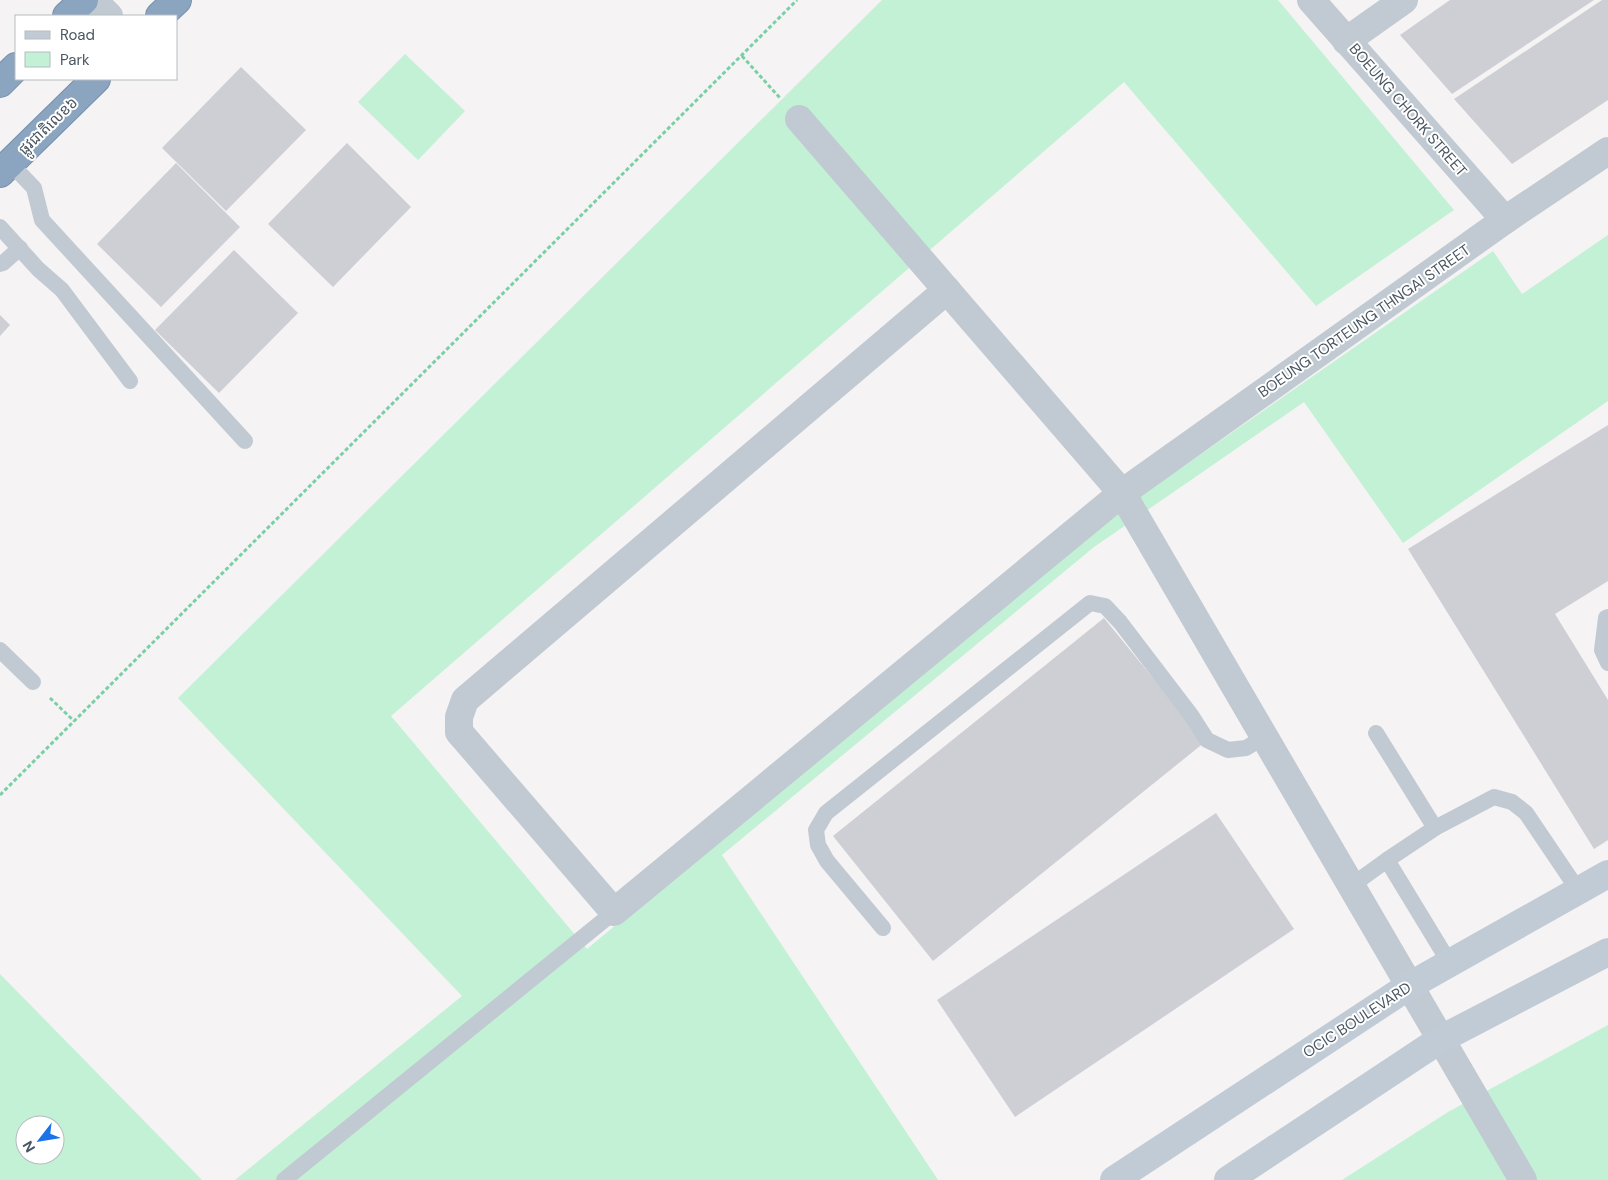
<svg xmlns="http://www.w3.org/2000/svg" width="1608" height="1180" viewBox="0 0 1608 1180" font-family="'DM Sans','Noto Sans Khmer',sans-serif">
  <rect width="100%" height="100%" fill="#f5f3f3"/>
  <!-- green -->
  <g fill="#c3f1d5" fill-rule="evenodd">
    <path d="M 882,0 L 1278,0 L 1454,210 L 1316,306 L 1124,82 L 391,716 L 587,949 L 1086,534 L 1493,251 L 1522,294 L 1608,235 L 1608,401 L 1403,543 L 1304,402 L 1094,547 L 722,855 L 938,1180 L 235,1180 L 462,996 L 178,698 Z"/>
    <path d="M 405,54 L 465,111 L 418,160 L 358,102 Z"/>
    <path d="M 0,974 L 202,1180 L 0,1180 ZM 25,1125 L 55,1125 L 55,1155 L 25,1155 Z"/>
    <path d="M 1608,1025 L 1608,1180 L 1342,1180 L 1448,1112 Z"/>
  </g>
  <!-- building -->
  <g fill="#cdcfd5">
    <path d="M 1450,0 L 1594,0 L 1452,94 L 1400,35 Z"/>
    <path d="M 1602,0 L 1608,0 L 1608,100 L 1512,164 L 1454,99 Z"/>
    <path d="M 241,67 L 306,130 L 226,211 L 162,148 Z"/>
    <path d="M 347,143 L 411,207 L 333,287 L 268,224 Z"/>
    <path d="M 176,163 L 240,227 L 161,307 L 97,244 Z"/>
    <path d="M 234,250 L 298,313 L 219,393 L 155,330 Z"/>
    <path d="M 0,315 L 10,325 L 0,336 Z"/>
    <path d="M 1608,425 L 1608,581 L 1555,614 L 1608,700 L 1608,840 L 1594,849 L 1408,549 Z"/>
    <path d="M 1104,618 L 1205,742 L 933,961 L 833,836 Z"/>
    <path d="M 1216,813 L 1294,929 L 1015,1117 L 937,1000 Z"/>
  </g>
  <g fill="none" stroke-linecap="round" stroke-linejoin="round">
    <!-- highway casing -->
    <g stroke="#7690ad" stroke-width="30">
      <g id="highway">
        <path d="M 67,16 L 84,0"/>
        <path d="M 160,16 L 177,0"/>
        <path d="M 0,83 L 16,67"/>
        <path d="M 0,173 L 96,79"/>
      </g>
    </g>
    <!-- path -->
    <g stroke="#7ad0a6" stroke-width="3" stroke-dasharray="4 2.5" stroke-linecap="butt">
      <path d="M 742,56 L 780,98"/>
      <path d="M 50,698 L 74,721"/>
      <path d="M 0,795 L 797,0"/>
    </g>
    <!-- lane -->
    <g stroke="#c1cad2" stroke-width="16">
      <path d="M 10,163 L 34,188 L 42,220 L 245,441"/>
      <path d="M 0,227 L 38,269 L 62,290 L 130,381"/>
      <path d="M 0,264 L 3,263 L 20,248"/>
      <path d="M 1608,617 L 1606,618 L 1602,650 L 1608,663"/>
      <path d="M 0,650 L 33,682"/>
      <path d="M 1435,828 L 1494,797 L 1512,802 L 1526,813 L 1578,890"/>
      <path d="M 1387,860 L 1449,962"/>
      <path d="M 1351,886 L 1387,860 L 1435,828 L 1376,733"/>
      <path d="M 883,928 L 827,861 L 818,845 L 816,830 L 826,813 L 1090,603 L 1105,606 L 1120,622 L 1191,715 L 1207,740 L 1228,750 L 1246,748 L 1264,737"/>
      <path d="M 284,1180 L 614,912"/>
    </g>
    <!-- street -->
    <g stroke="#c1cad2" stroke-width="28">
      <path d="M 93,0 L 109,16"/>
      <path d="M 1311,0 L 1505,220"/>
      <path d="M 1346,41 L 1404,0"/>
      <path d="M 799,119 L 1122,493 L 1523,1180"/>
      <path d="M 947,290 L 465,700 L 459,717 L 459,732 L 614,912 L 1122,493 L 1505,220 L 1608,151"/>
    </g>
    <!-- secondary -->
    <g stroke="#c1cbd6" stroke-width="28">
      <path d="M 1114,1180 L 1409,986 L 1608,874"/>
      <path d="M 1228,1180 L 1441,1039 L 1608,952"/>
    </g>
    <!-- highway -->
    <use href="#highway" stroke="#8ba5c1" stroke-width="28"/>
  </g>
  <g text-anchor="middle" dominant-baseline="central" stroke-width="4" stroke-linejoin="round" paint-order="stroke">
    <!-- street labels -->
    <g font-size="15" fill="#4a5661" stroke="#fff">
      <text transform="translate(1408 110) rotate(49)">BOEUNG CHORK STREET</text>
      <text transform="translate(48 126) rotate(-44)">ផ្លូវជាតិលេខ៦</text>
      <text transform="translate(1364 321) rotate(-35)">BOEUNG TORTEUNG THNGAI STREET</text>
      <text transform="translate(1357 1020) rotate(-33)">OCIC BOULEVARD</text>
    </g>
  </g>
  <!-- legend -->
  <rect x="15" y="15" width="162" height="65" fill="#ffffff" stroke="#b7bbc0"/>
  <rect x="25" y="31" width="25" height="8" fill="#c1cbd6" stroke="#b7bbc0"/>
  <text x="60" y="40" font-size="15" fill="#4a5661">Road</text>
  <rect x="25" y="52" width="25" height="15" fill="#c3f1d5" stroke="#b7bbc0"/>
  <text x="60" y="65" font-size="15" fill="#4a5661">Park</text>
  <!-- north arrow -->
  <g transform="translate(40 1140) rotate(239)"><circle r="24" fill="#ffffff" stroke="#b7bbc0"/>
  <path d="M0-4L9 19L0 12L-9 19Z" fill="#1a73e8"/>
  <text y="-8" font-size="14" font-weight="bold" text-anchor="middle" fill="#4a5661">N</text>
  </g>
</svg>
